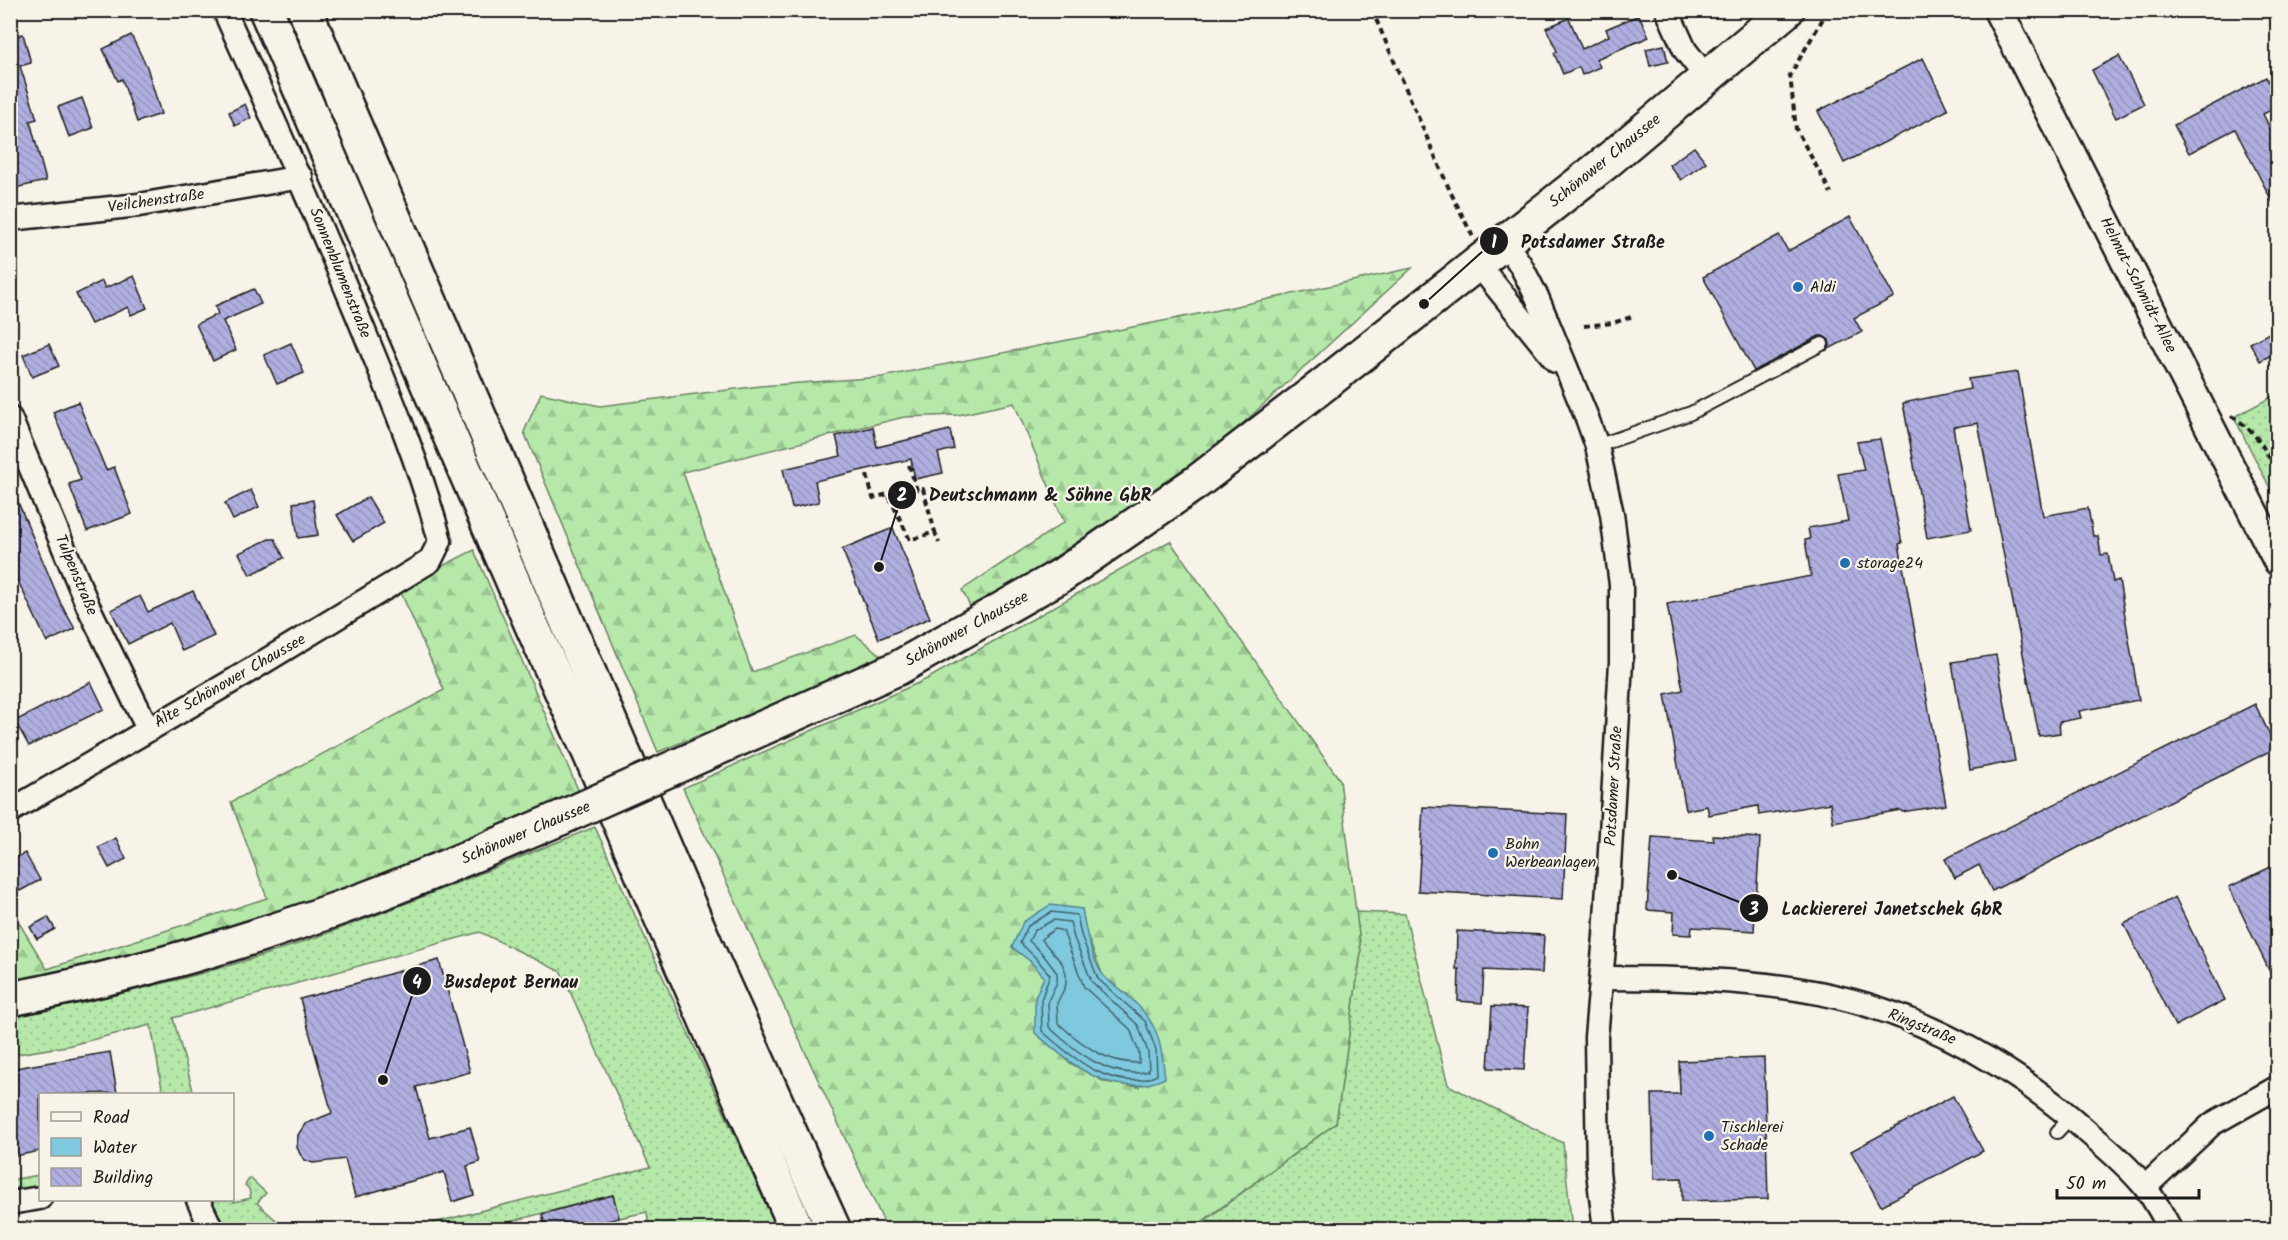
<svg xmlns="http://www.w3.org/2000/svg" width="2288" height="1240" viewBox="0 0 2288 1240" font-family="Kalam,sans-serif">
  <defs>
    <pattern id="grass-dots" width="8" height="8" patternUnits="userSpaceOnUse" patternTransform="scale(1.5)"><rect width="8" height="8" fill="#b5e8a9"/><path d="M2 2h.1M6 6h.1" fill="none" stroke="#9bc691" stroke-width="1.8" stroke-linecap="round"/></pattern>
    <pattern id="forest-firs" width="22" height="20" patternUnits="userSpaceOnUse" patternTransform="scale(1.5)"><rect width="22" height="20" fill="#b5e8a9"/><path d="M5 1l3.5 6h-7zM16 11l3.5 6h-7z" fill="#9bc691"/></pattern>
    <pattern id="building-back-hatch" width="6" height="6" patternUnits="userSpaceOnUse" patternTransform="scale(1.5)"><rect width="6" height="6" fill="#afaedf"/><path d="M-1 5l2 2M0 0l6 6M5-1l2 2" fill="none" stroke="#9695bf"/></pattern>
  </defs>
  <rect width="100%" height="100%" fill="#f7f3e8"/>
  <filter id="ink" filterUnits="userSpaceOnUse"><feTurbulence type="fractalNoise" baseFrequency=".0167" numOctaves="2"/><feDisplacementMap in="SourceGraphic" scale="12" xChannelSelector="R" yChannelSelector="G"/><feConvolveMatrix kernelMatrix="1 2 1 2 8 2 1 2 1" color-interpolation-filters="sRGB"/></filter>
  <g filter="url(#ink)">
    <!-- grass -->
    <g fill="url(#grass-dots)" stroke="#688262" stroke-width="1.5">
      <path d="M 2277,394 L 2277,502 L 2234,417 Z"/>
      <path d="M 595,827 L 777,1229 L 649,1228 L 647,1212 L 619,1218 L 613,1195 L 482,1229 L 410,1229 L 650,1167 L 561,972 L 480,932 L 173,1018 L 194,1094 L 163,1094 L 151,1025 L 67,1046 L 11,1055 L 11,1018 C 105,998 200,977 291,946 C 394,911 494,867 595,827 Z"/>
      <path d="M 1356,912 L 1405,914 L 1448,1085 L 1563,1143 L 1572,1229 L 1192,1230 L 1336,1123 L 1361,952 Z"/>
      <path d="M 40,1175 L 40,1188 L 11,1193 L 10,1180 Z"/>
      <path d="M 250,1178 L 266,1193 L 257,1203 L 286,1229 L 220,1229 L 212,1200 L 232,1200 L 233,1196 L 234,1202 L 251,1198 L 249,1189 L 245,1185 Z"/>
    </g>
    <!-- forest -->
    <g fill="url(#forest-firs)" stroke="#688262" stroke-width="1.5" fill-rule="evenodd">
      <path d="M 1412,268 L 1213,451 L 973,612 L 962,590 L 1064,522 L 1014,403 L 958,415 L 904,417 L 683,472 L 752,672 L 856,635 L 885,659 L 658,752 L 524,432 L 541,393 L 600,406 L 760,386 L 882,377 L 1218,310 Z"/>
      <path d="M 1170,541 L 1340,780 L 1361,952 L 1336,1123 L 1192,1229 L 887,1229 L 683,788 L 927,679 ZM 1082,909 L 1086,933 L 1103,976 L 1128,995 L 1139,1087 L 1105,1082 L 1068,1062 L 1035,998 L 1044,977 L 1030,961 L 1012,947 Z"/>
      <path d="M 474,550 L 579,792 L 543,815 L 269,922 L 11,990 L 10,908 L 47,969 L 267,898 L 231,802 L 444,690 L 399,588 Z"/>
    </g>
    <!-- water -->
    <path fill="#7ec9de" stroke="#578490" stroke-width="1.5" d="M 1050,905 L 1082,909 C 1085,927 1092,960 1103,975 C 1109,983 1121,989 1128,996 C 1158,1022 1161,1040 1165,1078 C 1114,1102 1072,1065 1035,1033 L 1035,998 L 1044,977 L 1030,961 L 1012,947 L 1023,922 Z"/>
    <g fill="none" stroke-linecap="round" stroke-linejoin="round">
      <!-- shore -->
      <g stroke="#43616a" stroke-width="1.5">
        <path d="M 1051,912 L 1077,915 L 1081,935 L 1098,979 L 1145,1021 L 1156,1050 L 1157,1075 C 1115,1095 1071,1057 1042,1031 L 1041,1000 L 1050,975 L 1035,957 L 1020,943 L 1028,926 Z"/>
        <path d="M 1053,920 L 1070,922 L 1074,938 L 1092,982 L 1138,1025 L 1148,1052 L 1149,1071 C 1111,1081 1075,1051 1049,1027 L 1048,1001 L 1057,982 L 1057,973 L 1041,952 L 1029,941 L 1034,931 Z"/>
        <path d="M 1055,929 L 1063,931 L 1084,987 L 1130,1029 L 1139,1053 L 1139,1063 C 1107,1064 1081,1044 1058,1023 L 1057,1003 L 1066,985 L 1066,973 L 1062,963 L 1041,939 Z"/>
      </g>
    </g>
    <!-- building -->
    <g fill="url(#building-back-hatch)" stroke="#1c1c1c" stroke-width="1.5">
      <path d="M 1639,15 L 1649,37 L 1596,59 L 1600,67 L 1582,75 L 1579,67 L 1563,74 L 1554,53 L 1557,51 L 1546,28 L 1569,18 L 1582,49 L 1609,36 L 1606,29 Z"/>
      <path d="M 23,34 L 31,63 L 20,66 L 37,119 L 30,121 L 46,181 L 10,189 L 10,38 Z"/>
      <path d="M 131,35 L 147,67 L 161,114 L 137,122 L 122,79 L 118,81 L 103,49 Z"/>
      <path d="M 1664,45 L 1668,62 L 1650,66 L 1646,49 Z"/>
      <path d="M 2119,56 L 2144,104 L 2116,118 L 2092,70 Z"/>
      <path d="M 1923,58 L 1948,110 L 1844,163 L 1818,111 Z"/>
      <path d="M 2266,77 L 2277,101 L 2277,107 L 2263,114 L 2277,142 L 2277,211 L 2235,129 L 2189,153 L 2174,125 Z"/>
      <path d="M 82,98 L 93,128 L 69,137 L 58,107 Z"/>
      <path d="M 245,104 L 251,118 L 235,126 L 229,112 Z"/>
      <path d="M 1694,147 L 1706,162 L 1681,180 L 1669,165 Z"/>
      <path d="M 1850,217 L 1894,297 L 1854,318 L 1862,332 L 1827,350 L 1830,345 L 1829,340 L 1823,336 L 1819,336 L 1754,371 L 1703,277 L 1779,235 L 1788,251 Z"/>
      <path d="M 134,276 L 147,308 L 131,315 L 128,307 L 91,324 L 76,294 L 102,281 L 105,288 Z"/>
      <path d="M 254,289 L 261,304 L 223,321 L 236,350 L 213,361 L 196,324 L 218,314 L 215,306 Z"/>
      <path d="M 2277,329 L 2277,352 L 2260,361 L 2250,343 Z"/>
      <path d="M 291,343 L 304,373 L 277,384 L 264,355 Z"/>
      <path d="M 49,344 L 59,366 L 32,377 L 23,355 Z"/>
      <path d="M 2018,372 L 2043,516 L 2088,508 L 2093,536 L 2098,536 L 2101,555 L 2108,554 L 2113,582 L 2119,580 L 2139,700 L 2079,711 L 2081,718 L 2059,722 L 2060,733 L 2039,736 L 1978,423 L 1953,427 L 1971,530 L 1927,538 L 1903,403 L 1970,389 L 1968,379 Z"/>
      <path d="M 78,402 L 106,470 L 114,467 L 132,514 L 87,531 L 69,484 L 81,480 L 53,412 Z"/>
      <path d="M 873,427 L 877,447 L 950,430 L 954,449 L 938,453 L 943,473 L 915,479 L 911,459 L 815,481 L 819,502 L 792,508 L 783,469 L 841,456 L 836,436 Z"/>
      <path d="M 1880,439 L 1902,543 L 1899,544 L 1946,805 L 1902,812 L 1901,810 L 1833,822 L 1830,803 L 1759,815 L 1758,806 L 1709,815 L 1707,806 L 1686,810 L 1665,694 L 1683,690 L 1667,604 L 1811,576 L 1805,540 L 1810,539 L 1808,528 L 1848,521 L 1838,474 L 1864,470 L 1857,442 Z"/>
      <path d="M 10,483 L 61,604 L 75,629 L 47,642 L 10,564 Z"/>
      <path d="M 251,490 L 259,507 L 233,520 L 225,503 Z"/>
      <path d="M 368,497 L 384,523 L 353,541 L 337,515 Z"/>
      <path d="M 313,500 L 318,535 L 298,538 L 293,503 Z"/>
      <path d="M 893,528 L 930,618 L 879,639 L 842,549 Z"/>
      <path d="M 269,539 L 275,539 L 284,558 L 250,575 L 239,553 Z"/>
      <path d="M 193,591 L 214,636 L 182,651 L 170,623 L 128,644 L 111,610 L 140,596 L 148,612 Z"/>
      <path d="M 1996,655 L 2015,761 L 1970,770 L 1952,662 Z"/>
      <path d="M 91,682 L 104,709 L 29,746 L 15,721 Z"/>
      <path d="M 2255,704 L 2276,748 L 1992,891 L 1979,865 L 1955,878 L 1945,859 Z"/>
      <path d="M 1423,807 L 1567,814 L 1563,899 L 1418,891 Z"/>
      <path d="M 1713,835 L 1760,838 L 1754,931 L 1692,927 L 1691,935 L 1673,934 L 1674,912 L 1647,910 L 1652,837 L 1714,841 Z"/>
      <path d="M 116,838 L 126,859 L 109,868 L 98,847 Z"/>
      <path d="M 25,853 L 40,880 L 20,891 L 10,874 L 10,861 Z"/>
      <path d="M 2277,864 L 2277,987 L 2229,887 Z"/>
      <path d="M 2175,897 L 2225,1000 L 2175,1026 L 2124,924 Z"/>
      <path d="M 48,917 L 55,929 L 37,939 L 30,927 Z"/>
      <path d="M 1457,931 L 1544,935 L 1542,973 L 1484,970 L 1482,1003 L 1458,1001 L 1459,969 L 1456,969 Z"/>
      <path d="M 439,960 L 470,1072 L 416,1087 L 430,1138 L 470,1127 L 480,1162 L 467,1166 L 474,1195 L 452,1202 L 444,1172 L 355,1197 L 345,1159 L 313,1163 L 305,1160 L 300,1154 L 297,1147 L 298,1135 L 305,1124 L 332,1113 L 300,999 Z"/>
      <path d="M 1492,1006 L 1528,1008 L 1524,1070 L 1488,1068 Z"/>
      <path d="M 110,1052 L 117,1093 L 40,1095 L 40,1151 L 10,1157 L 10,1069 Z"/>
      <path d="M 1764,1058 L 1768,1199 L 1682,1201 L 1682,1178 L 1654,1179 L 1652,1094 L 1680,1094 L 1679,1061 Z"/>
      <path d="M 1953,1096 L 1983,1151 L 1881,1206 L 1851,1151 Z"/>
      <path d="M 613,1195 L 619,1218 L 572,1230 L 546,1230 L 542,1214 Z"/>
    </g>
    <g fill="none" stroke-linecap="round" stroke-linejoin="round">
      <!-- service casing -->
      <g stroke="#1c1c1c" stroke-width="16">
        <g id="service">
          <path d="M 1597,446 L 1691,413 L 1822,344"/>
          <path d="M 2057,1132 L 2071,1117"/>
        </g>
      </g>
      <!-- minor casing -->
      <g stroke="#1c1c1c" stroke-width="27">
        <g id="minor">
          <path d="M 1667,10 L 1685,50 L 1706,77"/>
          <path d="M 10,219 L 139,205 L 301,177"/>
          <path d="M 1505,242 L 1520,264 L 1537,297 L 1587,418 L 1597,446 L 1612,514 L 1621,585 L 1621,662 L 1605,936 L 1596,1037 L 1598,1172 L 1605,1230"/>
          <path d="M 1478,264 L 1556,361"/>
          <path d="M 10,418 L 88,606 L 148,729"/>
          <path d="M 10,811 L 234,680 L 430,561 L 440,541 C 420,465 389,392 359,319 C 316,215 271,113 224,10"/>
          <path d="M 1602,978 C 1674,978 1748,979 1819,993 C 1921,1013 2012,1065 2090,1134 C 2109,1150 2129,1167 2145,1187 C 2155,1200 2163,1216 2171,1230"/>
          <path d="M 2145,1187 L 2212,1124 L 2278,1087"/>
          <path d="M 198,1200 L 212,1230"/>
          <path d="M 10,1203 L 40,1198"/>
        </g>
      </g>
      <!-- tertiary casing -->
      <g stroke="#1c1c1c" stroke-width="33">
        <path id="tertiary" d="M 1998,10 L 2278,561"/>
      </g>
      <!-- secondary casing -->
      <g stroke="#1c1c1c" stroke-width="38">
        <g id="secondary">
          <path d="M 684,763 L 898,668 L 1062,575 L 1197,482 L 1322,386 L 1605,163 L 1787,10"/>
          <path d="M 10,999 C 131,976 250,941 365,899 C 432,874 497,845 563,817"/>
        </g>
      </g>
      <!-- motorway casing -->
      <g stroke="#1c1c1c" stroke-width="38">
        <g id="motorway">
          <path d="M 266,10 L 533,628 L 590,754 L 797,1230"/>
          <path d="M 305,10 L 713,962 L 834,1230"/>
        </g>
      </g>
      <!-- path -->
      <g stroke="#1c1c1c" stroke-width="4" stroke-dasharray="6 4.5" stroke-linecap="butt">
        <path d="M 1372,10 L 1450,191 L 1473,237"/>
        <path d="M 1828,10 L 1790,75 L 1796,129 L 1831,193"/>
        <path d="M 1584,326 L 1613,323 L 1634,316"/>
        <path d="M 2231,416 C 2258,432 2263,447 2278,474"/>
        <path d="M 909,465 L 917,490 L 923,489 L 935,532"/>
        <path d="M 867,475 L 873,498 L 888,494 L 910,540 L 935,532 L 939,543"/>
      </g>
      <!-- service -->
      <use href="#service" stroke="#f7f3e8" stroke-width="12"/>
      <!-- minor -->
      <use href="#minor" stroke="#f7f3e8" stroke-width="22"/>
      <!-- tertiary -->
      <use href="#tertiary" stroke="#f7f3e8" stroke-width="28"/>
      <!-- secondary -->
      <use href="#secondary" stroke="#f7f3e8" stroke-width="33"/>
      <!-- motorway -->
      <use href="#motorway" stroke="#f7f3e8" stroke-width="33"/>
      <!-- secondary-bridge casing -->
      <g stroke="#1c1c1c" stroke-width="38" stroke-linecap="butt">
        <path id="secondary-bridge" d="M 563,817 L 684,763"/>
      </g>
      <!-- secondary-bridge -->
      <use href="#secondary-bridge" stroke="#f7f3e8" stroke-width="33"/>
    </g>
  </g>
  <!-- markers -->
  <g fill="#1f6fb2" stroke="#f7f3e8" stroke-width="2">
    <circle cx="1798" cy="287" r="6"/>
    <circle cx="1845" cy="563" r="6"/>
    <circle cx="1493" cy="853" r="6"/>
    <circle cx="1709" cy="1136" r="6"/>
  </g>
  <g text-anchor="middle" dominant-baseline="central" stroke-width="4.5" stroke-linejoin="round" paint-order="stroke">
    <!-- street labels -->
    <g font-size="16" fill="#1c1c1c" stroke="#f7f3e8">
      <text transform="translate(1605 161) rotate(-39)">Schönower Chaussee</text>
      <text transform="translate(156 201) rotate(-8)">Veilchenstraße</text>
      <text transform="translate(340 273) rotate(68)">Sonnenblumenstraße</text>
      <text transform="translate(2138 285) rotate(63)">Helmut-Schmidt-Allee</text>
      <text transform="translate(76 575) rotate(67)">Tulpenstraße</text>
      <text transform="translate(967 629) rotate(-29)">Schönower Chaussee</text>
      <text transform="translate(230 681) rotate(-30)">Alte Schönower Chaussee</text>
      <text transform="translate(1614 786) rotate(-87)">Potsdamer Straße</text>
      <text transform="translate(526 833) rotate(-23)">Schönower Chaussee</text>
      <text transform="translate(1922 1027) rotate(22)">Ringstraße</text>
    </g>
    <!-- poi labels -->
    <g font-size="16" fill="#1c1c1c" stroke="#f7f3e8" text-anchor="start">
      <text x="1810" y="287">Aldi</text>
      <text x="1857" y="563">storage24</text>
      <text x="1505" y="844">Bohn<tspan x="1505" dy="18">Werbeanlagen</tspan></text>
      <text x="1721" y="1127">Tischlerei<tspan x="1721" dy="18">Schade</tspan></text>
    </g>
  </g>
  <!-- callouts -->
  <path fill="none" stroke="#1c1c1c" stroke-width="2" d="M1424 304L1494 241M879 567L902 495M1672 875L1754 908M383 1080L417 981"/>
  <g fill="#1c1c1c" stroke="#f7f3e8" stroke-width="2">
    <circle cx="1424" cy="304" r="6"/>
    <circle cx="879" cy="567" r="6"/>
    <circle cx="1672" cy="875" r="6"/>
    <circle cx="383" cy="1080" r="6"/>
    <circle cx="1494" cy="241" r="15"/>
    <circle cx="902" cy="495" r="15"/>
    <circle cx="1754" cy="908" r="15"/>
    <circle cx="417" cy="981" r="15"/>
  </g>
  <g font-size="18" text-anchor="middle" font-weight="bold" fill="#fff">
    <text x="1494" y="248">1</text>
    <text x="902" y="501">2</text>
    <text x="1754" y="915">3</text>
    <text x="417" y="988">4</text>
  </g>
  <g font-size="18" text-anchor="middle" font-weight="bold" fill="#1c1c1c" stroke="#f7f3e8" stroke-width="4.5" stroke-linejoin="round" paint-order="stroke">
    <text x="1593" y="248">Potsdamer Straße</text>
    <text x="1040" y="501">Deutschmann &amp; Söhne GbR</text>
    <text x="1892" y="915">Lackiererei Janetschek GbR</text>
    <text x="511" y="988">Busdepot Bernau</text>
  </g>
  <!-- margin -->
  <rect width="2288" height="1240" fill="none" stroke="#f7f3e8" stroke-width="36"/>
  <rect x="18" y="18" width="2252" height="1204" fill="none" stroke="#1c1c1c" stroke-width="2" filter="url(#ink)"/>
  <!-- legend -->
  <rect x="39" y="1093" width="195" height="108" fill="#f7f3e8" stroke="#9f9d96" stroke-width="1.5"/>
  <rect x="51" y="1112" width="30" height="9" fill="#f7f3e8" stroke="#9f9d96" stroke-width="1.5"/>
  <text x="93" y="1123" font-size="18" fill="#1c1c1c">Road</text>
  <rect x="51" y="1138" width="30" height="18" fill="#7ec9de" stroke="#9f9d96" stroke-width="1.5"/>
  <text x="93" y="1153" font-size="18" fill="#1c1c1c">Water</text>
  <rect x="51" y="1168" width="30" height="18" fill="url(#building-back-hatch)" stroke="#9f9d96" stroke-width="1.5"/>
  <text x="93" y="1183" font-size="18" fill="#1c1c1c">Building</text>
  <!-- scale -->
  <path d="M2057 1189v9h142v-9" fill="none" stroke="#1c1c1c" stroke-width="3"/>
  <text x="2066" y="1189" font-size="18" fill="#1c1c1c" stroke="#f7f3e8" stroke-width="4.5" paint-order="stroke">50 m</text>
</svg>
